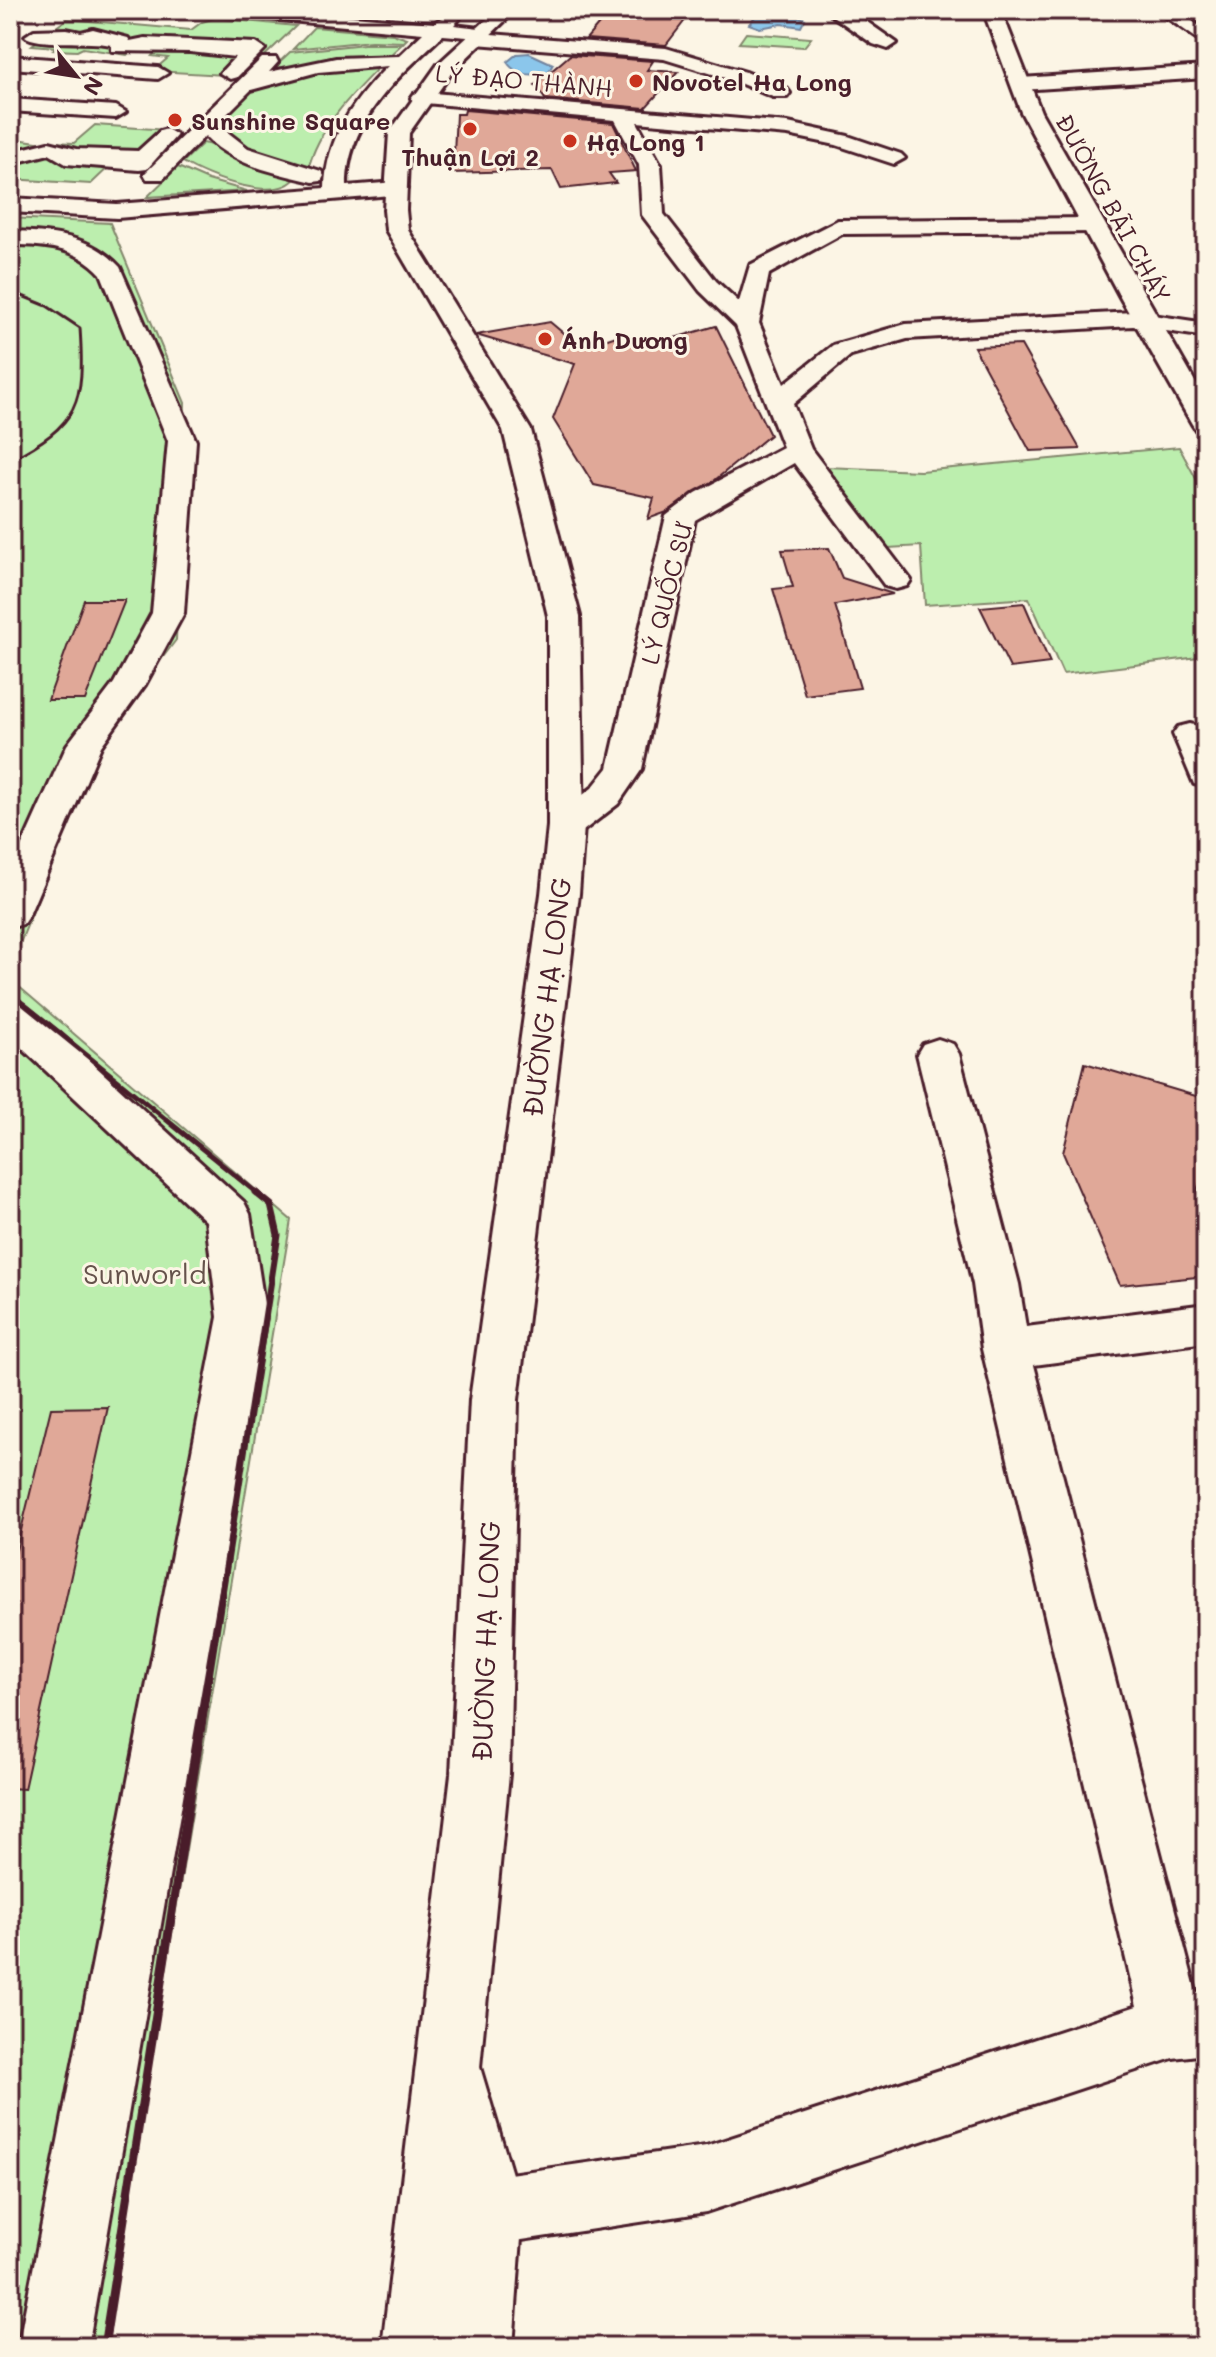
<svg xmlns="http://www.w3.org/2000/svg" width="1216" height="2357" viewBox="0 0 1216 2357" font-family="Mali,sans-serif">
  <rect width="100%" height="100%" fill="#fcf5e5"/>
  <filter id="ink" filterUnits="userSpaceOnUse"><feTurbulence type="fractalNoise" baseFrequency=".0125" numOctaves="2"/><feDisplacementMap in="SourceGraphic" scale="16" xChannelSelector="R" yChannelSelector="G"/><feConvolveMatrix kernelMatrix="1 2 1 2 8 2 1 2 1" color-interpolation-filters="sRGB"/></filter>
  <g filter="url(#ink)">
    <!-- green -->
    <g fill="#bceeae" stroke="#83866c" stroke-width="2">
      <path d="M 215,18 L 296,26 L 251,69 L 240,68 L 247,54 L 225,75 L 153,71 L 168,58 L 152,56 L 155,53 L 131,51 L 127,55 L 83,48 L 77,51 L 53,50 L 55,47 L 32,45 L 67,19 L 191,30 L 202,22 Z"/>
      <path d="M 314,27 L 393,34 L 407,39 L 404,42 L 371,41 L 293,49 Z"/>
      <path d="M 746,33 L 811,38 L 804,47 L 739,43 Z"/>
      <path d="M 364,44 L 402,44 L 389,56 L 273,68 L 290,52 Z"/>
      <path d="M 385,61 C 354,92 318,127 308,170 L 263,158 L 228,138 C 228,132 226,124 227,119 C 240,70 345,66 385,61 Z"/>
      <path d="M 95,125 L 169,130 L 140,157 L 112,164 L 91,184 L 10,179 L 10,138 L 50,144 L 53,142 L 74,143 Z"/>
      <path d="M 203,143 L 217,146 L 246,163 L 297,176 C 278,205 207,177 183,162 Z"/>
      <path d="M 178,167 L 208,180 L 247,191 L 147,197 Z"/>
      <path d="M 10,218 L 110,223 L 185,403 L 176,640 L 104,735 L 10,968 Z"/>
      <path d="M 1179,447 L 1206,497 L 1206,656 L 1063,674 L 1029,598 L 925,605 L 921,546 L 888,548 L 827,467 L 920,471 Z"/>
      <path d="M 10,979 L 291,1220 L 103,2347 L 10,2347 Z"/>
    </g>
    <!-- water -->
    <g fill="#8bc6eb" stroke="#71839e" stroke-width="2">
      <path d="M 758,13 L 798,16 L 805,19 L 801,27 L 781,24 L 760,28 L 749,24 Z"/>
      <path d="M 529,53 L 553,64 L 548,73 C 532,76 516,76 507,62 L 517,54 Z"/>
    </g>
    <!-- building -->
    <g fill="#e0a898" stroke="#4a1f2b" stroke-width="2">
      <path d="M 611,10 L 693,10 L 666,45 L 586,39 Z"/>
      <path d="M 570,55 L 653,61 L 647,70 L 678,72 L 645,108 L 545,99 L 535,85 Z"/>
      <path d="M 465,110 L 613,123 L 636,171 L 609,173 L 616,183 L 561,189 L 552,170 L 453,173 L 456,114 L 464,114 Z"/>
      <path d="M 550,322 L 581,348 L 619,335 L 647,346 L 716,326 L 770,435 L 715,480 L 667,512 L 648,519 L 654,498 L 594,485 L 553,419 L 575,364 L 476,335 Z"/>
      <path d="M 1021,345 L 1080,449 L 1030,451 L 974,347 Z"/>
      <path d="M 829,548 L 842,578 L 893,594 L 835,605 L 860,688 L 805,695 L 773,589 L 793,587 L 782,550 Z"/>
      <path d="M 84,600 L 125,600 L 85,700 L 48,700 Z"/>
      <path d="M 1024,603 L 1050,663 L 1010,668 L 980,607 Z"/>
      <path d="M 1085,1063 L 1206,1099 L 1206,1162 L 1197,1191 L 1206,1209 L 1206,1276 L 1120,1285 L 1063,1153 Z"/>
      <path d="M 108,1407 L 24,1789 L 10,1788 L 10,1575 L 51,1408 Z"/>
    </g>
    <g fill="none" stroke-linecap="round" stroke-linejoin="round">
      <!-- minor casing -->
      <g stroke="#4a1f2b" stroke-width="6">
        <g id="minor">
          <path d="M 213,10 L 283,10 L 434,23 L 452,12 L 461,17 L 454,25 L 488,29 L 491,34 L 666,48 L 746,72 L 787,89 L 790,93 L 787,97 L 773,97 L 732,80 L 664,59 L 476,44 L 469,42 L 467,37 L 443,35 C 398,77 347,120 347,186 L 396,182 L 407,189 L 404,194 L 117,218 L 10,212 L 10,198 L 117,204 L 325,188 C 326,139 354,99 388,66 L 318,72 L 251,90 L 217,124 L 248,148 L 321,171 L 324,176 L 321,181 L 313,182 C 276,173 232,165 205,136 L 163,179 L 147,179 L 144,174 L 262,58 L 276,58 L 278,62 L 269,72 L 336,58 L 399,56 L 423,33 L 222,15 Z"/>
          <path d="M 824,10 L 850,10 L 897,43 L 888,49 L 873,44 Z"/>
          <path d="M 1156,10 L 1177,10 L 1206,31 L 1206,45 Z"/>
          <path d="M 66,29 L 81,32 L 93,29 L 128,38 L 130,41 L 145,38 L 256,43 L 265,49 L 237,77 L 230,79 L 220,73 L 235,57 L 190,52 L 112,51 L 111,45 C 91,40 35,46 25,36 L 34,30 Z"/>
          <path d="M 10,56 L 158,67 L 168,73 L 158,79 L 10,68 Z"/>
          <path d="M 1206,66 L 1206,78 L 1021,90 L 1011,84 L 1021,78 Z"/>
          <path d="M 421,92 L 788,123 L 848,136 L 901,154 L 905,158 L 894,164 L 836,145 L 788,135 L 637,122 L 661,165 L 664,214 L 716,281 L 739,302 L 750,265 L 838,220 L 1094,218 L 1102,220 L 1105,225 L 1102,230 L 1094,232 L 842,234 L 769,274 L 759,323 L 784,384 L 833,345 L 906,324 L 1133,312 L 1206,323 L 1206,337 L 1133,326 L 907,339 L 851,355 L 793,404 L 811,449 L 911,580 L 907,586 L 896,589 L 885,586 L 794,463 L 695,520 L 642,769 L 618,804 L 579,834 L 566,837 L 553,834 L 548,826 L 553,818 L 592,788 L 608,768 L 666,516 L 696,493 L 783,447 L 736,326 L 700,291 L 642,215 L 639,165 L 615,120 L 414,102 L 411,98 L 414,94 Z"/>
          <path d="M 10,99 L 116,106 L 126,112 L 116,118 L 10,111 Z"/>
          <path d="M 167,129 L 177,135 L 147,169 L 139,170 L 66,164 L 49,154 L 10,164 L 10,152 L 49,142 L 76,149 L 138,151 L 160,131 Z"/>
          <path d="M 10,231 C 51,232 91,235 120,267 L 196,441 L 184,613 L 145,685 L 101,746 L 29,915 L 23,924 L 10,928 L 10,872 L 67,745 L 114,683 L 152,613 L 168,441 L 101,274 C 77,247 44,245 10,245 Z"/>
          <path d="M 1190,724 L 1202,727 L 1206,733 L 1206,787 L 1194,784 L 1173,734 L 1178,727 Z"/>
          <path d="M 10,1001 L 24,1005 L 58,1032 L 244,1202 L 250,1214 L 266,1317 L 88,2347 L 18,2347 L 218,1317 L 206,1221 L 10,1037 Z"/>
          <path d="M 938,1039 L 953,1044 L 959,1054 L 1019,1284 L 1026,1327 L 1206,1304 L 1206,1342 L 1034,1365 L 1196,1992 L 1206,1992 L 1206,2054 L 1173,2058 L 706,2212 L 489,2245 L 465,2235 L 455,2211 L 465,2187 L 489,2177 L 706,2146 L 1137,2006 L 982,1349 L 973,1284 L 917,1054 L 923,1044 Z"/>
        </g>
      </g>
      <!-- major casing -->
      <g stroke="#4a1f2b" stroke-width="6">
        <g id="major">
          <path d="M 497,10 L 516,10 L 452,72 L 409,133 L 406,210 L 408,230 L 531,430 L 580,616 L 584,826 L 579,894 L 518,1400 L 509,1774 L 480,2067 L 523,2211 L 513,2347 L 382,2347 L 451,1774 L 470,1400 L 541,894 L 548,826 L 548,616 L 503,430 L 386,230 L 384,210 L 389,133 L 438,64 Z"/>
          <path d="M 983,10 L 1001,10 L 1041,112 L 1206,401 L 1206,432 L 1196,430 L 1192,424 L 1120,297 L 1021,112 Z"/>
        </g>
      </g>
      <!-- minor -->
      <use href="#minor" fill="#fcf5e5" fill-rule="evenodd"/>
      <!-- major -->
      <use href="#major" fill="#fcf5e5" fill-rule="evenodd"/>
      <!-- rail-far3 -->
      <path stroke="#4a1f2b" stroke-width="3" d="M 10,291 L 47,306 L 80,328 C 85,404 79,424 10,460"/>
      <!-- rail-far2 -->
      <path stroke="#4a1f2b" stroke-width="5" d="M 10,993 L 258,1194"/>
      <!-- rail-far1 -->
      <path stroke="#4a1f2b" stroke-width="7" d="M 204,1709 L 278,1235 L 271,1205 L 255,1192"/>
      <!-- rail -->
      <path stroke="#4a1f2b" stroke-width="9" d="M 104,2347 L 204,1707"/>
    </g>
  </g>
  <!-- markers -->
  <g fill="#c8321e" stroke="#fcf5e5" stroke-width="3">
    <circle cx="636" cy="81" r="8"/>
    <circle cx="175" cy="120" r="8"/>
    <circle cx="470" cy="129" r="8"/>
    <circle cx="570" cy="141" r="8"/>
    <circle cx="545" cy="339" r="8"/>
  </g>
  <g text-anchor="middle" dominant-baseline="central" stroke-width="6" stroke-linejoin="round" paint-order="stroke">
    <!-- far-street labels -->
    <g font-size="24" fill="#4a1f2b" stroke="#fcf5e5">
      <text transform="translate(524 80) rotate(5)">LÝ ĐẠO THÀNH</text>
      <text transform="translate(1114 208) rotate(61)">ĐƯỜNG BÃI CHÁY</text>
      <text transform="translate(666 593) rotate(-76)">LÝ QUỐC SƯ</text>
    </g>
    <!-- far-poi labels -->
    <g font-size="24" font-weight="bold" fill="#4a1f2b" stroke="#fcf5e5" text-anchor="start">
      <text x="652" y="81">Novotel Ha Long</text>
      <text x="191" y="120">Sunshine Square</text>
      <text x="586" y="141">Hạ Long 1</text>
      <text x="470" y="156" text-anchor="middle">Thuận Lợi 2</text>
      <text x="561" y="339">Ánh Dương</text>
    </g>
    <!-- street labels -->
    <g font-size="28" fill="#4a1f2b" stroke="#fcf5e5">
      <text transform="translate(546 997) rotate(-83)">ĐƯỜNG HẠ LONG</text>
      <text transform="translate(485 1641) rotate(-88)">ĐƯỜNG HẠ LONG</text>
    </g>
    <!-- park labels -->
    <g font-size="28" fill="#66534c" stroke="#fcf5e5">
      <text x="145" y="1273">Sunworld</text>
    </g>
  </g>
  <!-- margin -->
  <rect width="1216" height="2357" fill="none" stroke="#fcf5e5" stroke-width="40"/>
  <rect x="20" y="20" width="1176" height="2317" fill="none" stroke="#4a1f2b" stroke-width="3" filter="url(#ink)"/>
  <!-- north arrow -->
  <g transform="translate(76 76) rotate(120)" stroke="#fcf5e5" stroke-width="6" paint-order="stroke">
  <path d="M0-6L14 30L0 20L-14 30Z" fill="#4a1f2b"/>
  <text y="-12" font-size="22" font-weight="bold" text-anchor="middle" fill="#4a1f2b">N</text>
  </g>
</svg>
